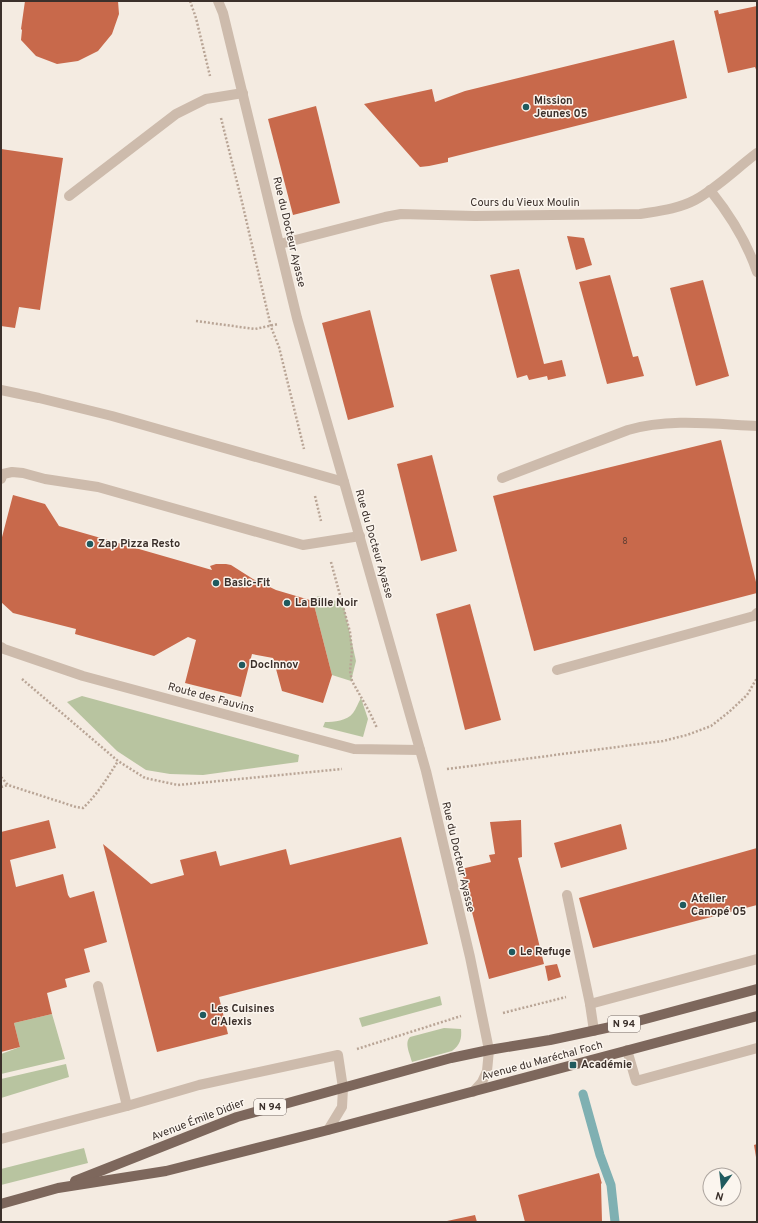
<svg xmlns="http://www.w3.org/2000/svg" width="758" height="1223" viewBox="0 0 758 1223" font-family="Overpass,sans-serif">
  <rect width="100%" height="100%" fill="#f4ebe1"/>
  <!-- green -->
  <g fill="#b8c4a0">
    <path d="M 318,596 L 343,603 L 356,661 L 351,681 L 332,675 L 313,601 Z"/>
    <path d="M 82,696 L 299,755 L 298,762 L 203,775 L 170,774 L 146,770 L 117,751 L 67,702 Z"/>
    <path d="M 361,698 L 368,719 L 363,737 L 323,727 L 325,722 C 334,722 347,721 353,713 C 356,709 358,703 361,698 Z"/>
    <path d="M 440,996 L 442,1005 L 362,1027 L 359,1018 Z"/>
    <path d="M 52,1014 L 65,1059 L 1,1074 L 1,1054 L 20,1047 L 14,1023 Z"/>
    <path d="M 444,1028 L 461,1029 C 462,1039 460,1045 452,1051 L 412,1062 C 410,1054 404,1043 410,1037 Z"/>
    <path d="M 66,1064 L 69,1077 L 1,1098 L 1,1079 Z"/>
    <path d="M 84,1148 L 88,1163 L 1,1185 L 1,1169 Z"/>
  </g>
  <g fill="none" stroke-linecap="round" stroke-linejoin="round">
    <!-- stream -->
    <path stroke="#7fb0b2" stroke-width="9" d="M 583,1094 L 600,1155 L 611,1185 L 615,1222"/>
  </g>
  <!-- building -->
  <g fill="#c8694b">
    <path d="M 25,1 L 118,1 L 119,14 L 112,34 L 98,51 L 78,61 L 57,64 L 36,56 L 21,40 L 22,30 L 21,29 Z"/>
    <path d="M 757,6 L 757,72 L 755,67 L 728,73 L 714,11 L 718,10 L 719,14 Z"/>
    <path d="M 674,40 L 687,98 L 448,158 L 448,162 L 429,166 L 420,167 L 364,104 L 432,89 L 435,102 L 465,91 Z"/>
    <path d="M 316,106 L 340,203 L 293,215 L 268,119 Z"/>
    <path d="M 1,149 L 63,158 L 40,310 L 19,307 L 15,328 L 1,326 Z"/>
    <path d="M 567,236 L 584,238 L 592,265 L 576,270 Z"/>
    <path d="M 519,269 L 544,364 L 562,360 L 566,376 L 548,380 L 547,376 L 529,380 L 527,375 L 517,378 L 490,275 Z"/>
    <path d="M 610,275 L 633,357 L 638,356 L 644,376 L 607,384 L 579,282 Z"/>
    <path d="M 703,280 L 729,376 L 696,386 L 670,288 Z"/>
    <path d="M 370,310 L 394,407 L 348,420 L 322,323 Z"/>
    <path d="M 721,440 L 757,586 L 757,593 L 534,651 L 493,496 Z"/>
    <path d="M 432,455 L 457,551 L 421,561 L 397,464 Z"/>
    <path d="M 13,495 L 45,504 L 59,526 L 212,570 L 210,566 L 216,564 L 226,564 L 231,565 L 253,579 L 276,590 L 313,601 L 332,675 L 323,703 L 282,691 L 273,658 L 252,654 L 241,697 L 185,683 L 196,640 L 188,637 L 154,656 L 75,634 L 76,629 L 13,613 L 1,602 L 1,541 Z"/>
    <path d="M 470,604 L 501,720 L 465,730 L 436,614 Z"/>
    <path d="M 49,820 L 56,848 L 10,860 L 16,887 L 63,874 L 68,895 L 70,898 L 94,891 L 107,942 L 84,949 L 90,972 L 65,979 L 67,987 L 47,993 L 52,1014 L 14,1023 L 20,1047 L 1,1052 L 1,832 Z"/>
    <path d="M 521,820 L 522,857 L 518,858 L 544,964 L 489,979 L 461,869 L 491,862 L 489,855 L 495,854 L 490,822 Z"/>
    <path d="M 621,824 L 627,849 L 561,868 L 554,843 Z"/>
    <path d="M 401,837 L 428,944 L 219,997 L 228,1034 L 157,1052 L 103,844 L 151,884 L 184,875 L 180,860 L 216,851 L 220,866 L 286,849 L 290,865 Z"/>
    <path d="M 757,848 L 757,905 L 593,948 L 579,898 Z"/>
    <path d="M 557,964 L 561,977 L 548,981 L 545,966 Z"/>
    <path d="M 757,1144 L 757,1157 L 756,1157 L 754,1145 Z"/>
    <path d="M 599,1173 L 602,1184 L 601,1183 L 602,1222 L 525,1222 L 518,1195 Z"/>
    <path d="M 475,1215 L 477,1222 L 447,1222 L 447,1221 Z"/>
  </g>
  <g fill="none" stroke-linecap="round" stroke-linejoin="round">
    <!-- path -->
    <g stroke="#b9a596" stroke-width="2.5" stroke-dasharray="2 2" stroke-linecap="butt">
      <path d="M 190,1 L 196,18 L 210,76"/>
      <path d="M 221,118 L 242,202 L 271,327 L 279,347 L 304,449"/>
      <path d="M 196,321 L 255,329 L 278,324"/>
      <path d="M 315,496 L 321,521"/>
      <path d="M 331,562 L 350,632 L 352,651 L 350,671 L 352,681 L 370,713 L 377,728"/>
      <path d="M 22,679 L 118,761 L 145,778 L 178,785 L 342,769"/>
      <path d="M 447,769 L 663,741 L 687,735 L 711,726 L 729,712 L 747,695 L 757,678"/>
      <path d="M 1,777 L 8,785 L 76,807 L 83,808 C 97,795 108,777 118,761"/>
      <path d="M 1,787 L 8,785"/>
      <path d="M 503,1013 L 566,997"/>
      <path d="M 357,1049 L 461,1016"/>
    </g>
    <!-- service -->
    <g stroke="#cdbbac" stroke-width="10">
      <path d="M 710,190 C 730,215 747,242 757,272"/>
      <path d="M 69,196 L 176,114 L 206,99 L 243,93"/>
      <path d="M 1,390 L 39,398 L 112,416 L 344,482"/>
      <path d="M 502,478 L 628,430 C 669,418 714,424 757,426"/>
      <path d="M 1,479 L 3,474 L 12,472 L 23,473 L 45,479 L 98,487 L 303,545 L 360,536"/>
      <path d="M 557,670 L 754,616 L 757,613"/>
      <path d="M 567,895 L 590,1004 L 594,1031"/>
      <path d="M 98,986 L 127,1106"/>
      <path d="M 590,1004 L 757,959"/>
      <path d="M 627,1050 L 636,1081 L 757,1048"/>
      <path d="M 1,1139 L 127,1106 L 199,1085 L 338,1055 L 343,1088 L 342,1107 L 328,1130"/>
    </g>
    <!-- minor -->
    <g stroke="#cdbbac" stroke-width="10">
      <path d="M 280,244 L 385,217 L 401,214 L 475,216 L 640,214 C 658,211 678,209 695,200 C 717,188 737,168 757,153"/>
      <path d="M 1,647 L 4,649 L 83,676 L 354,749 L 420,750"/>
    </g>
    <!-- tertiary -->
    <path stroke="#cdbbac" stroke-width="10" d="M 218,1 L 223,13 L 297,318 L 344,482 L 426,771 L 470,957 L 489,1050 L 487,1071 L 482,1082 L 473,1092"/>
    <!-- primary -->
    <g stroke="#7d675c" stroke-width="10">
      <path d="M 75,1181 L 237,1117 L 451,1058 L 489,1050 L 550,1040 L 634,1022 L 757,989"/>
      <path d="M 1,1204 L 58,1188 L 166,1171 L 328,1130 L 757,1016"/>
    </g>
  </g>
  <!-- markers -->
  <g fill="#1f5a5e" stroke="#fbf5ee" stroke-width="1.5">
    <circle cx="526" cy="107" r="4"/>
    <circle cx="90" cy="544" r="4"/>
    <circle cx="216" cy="583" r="4"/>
    <circle cx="287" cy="603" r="4"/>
    <circle cx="242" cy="665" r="4"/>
    <circle cx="683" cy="905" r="4"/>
    <circle cx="512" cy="952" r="4"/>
    <circle cx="203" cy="1015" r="4"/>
    <rect x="569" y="1061" width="8" height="8" rx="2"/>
  </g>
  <g text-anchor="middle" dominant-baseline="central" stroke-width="3" stroke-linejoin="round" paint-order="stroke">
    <!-- number labels -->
    <g font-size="9" fill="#5e3e33">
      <text x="625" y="541">8</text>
    </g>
    <!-- shield labels -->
    <g fill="#fbf5ee" stroke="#756b66" stroke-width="1">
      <rect x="608" y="1016" width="32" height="16" rx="3"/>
      <rect x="254" y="1099" width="32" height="16" rx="3"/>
    </g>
    <g font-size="10" font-weight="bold" fill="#3b302b">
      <text x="624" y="1024">N 94</text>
      <text x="270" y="1107">N 94</text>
    </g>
    <!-- poi labels -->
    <g font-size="11" font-weight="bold" fill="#3b302b" stroke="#fbf5ee" text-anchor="start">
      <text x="534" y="101">Mission<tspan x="534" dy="13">Jeunes 05</tspan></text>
      <text x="98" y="544">Zap Pizza Resto</text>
      <text x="224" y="583">Basic-Fit</text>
      <text x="295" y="603">La Bille Noir</text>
      <text x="250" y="665">DocInnov</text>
      <text x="691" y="899">Atelier<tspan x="691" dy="13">Canopé 05</tspan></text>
      <text x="520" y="952">Le Refuge</text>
      <text x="211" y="1009">Les Cuisines<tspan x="211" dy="13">d'Alexis</tspan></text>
      <text x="581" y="1065">Académie</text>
    </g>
    <!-- street labels -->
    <g font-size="11" fill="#3b302b" stroke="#fbf5ee">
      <text x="525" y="203">Cours du Vieux Moulin</text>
      <text transform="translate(289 232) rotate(77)">Rue du Docteur Ayasse</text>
      <text transform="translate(374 544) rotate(74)">Rue du Docteur Ayasse</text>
      <text transform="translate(211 698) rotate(15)">Route des Fauvins</text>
      <text transform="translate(458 857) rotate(77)">Rue du Docteur Ayasse</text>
      <text transform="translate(542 1061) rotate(-15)">Avenue du Maréchal Foch</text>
      <text transform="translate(198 1120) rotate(-21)">Avenue Émile Didier</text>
    </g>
  </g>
  <!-- border -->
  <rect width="758" height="1223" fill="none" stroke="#3b302b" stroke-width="4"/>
  <!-- north arrow -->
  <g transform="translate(722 1187) rotate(195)"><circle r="19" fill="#fbf5ee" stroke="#aea6a0"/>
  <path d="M0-3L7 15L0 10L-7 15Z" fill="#1f5a5e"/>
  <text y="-6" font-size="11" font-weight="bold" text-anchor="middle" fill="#3b302b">N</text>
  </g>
</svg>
